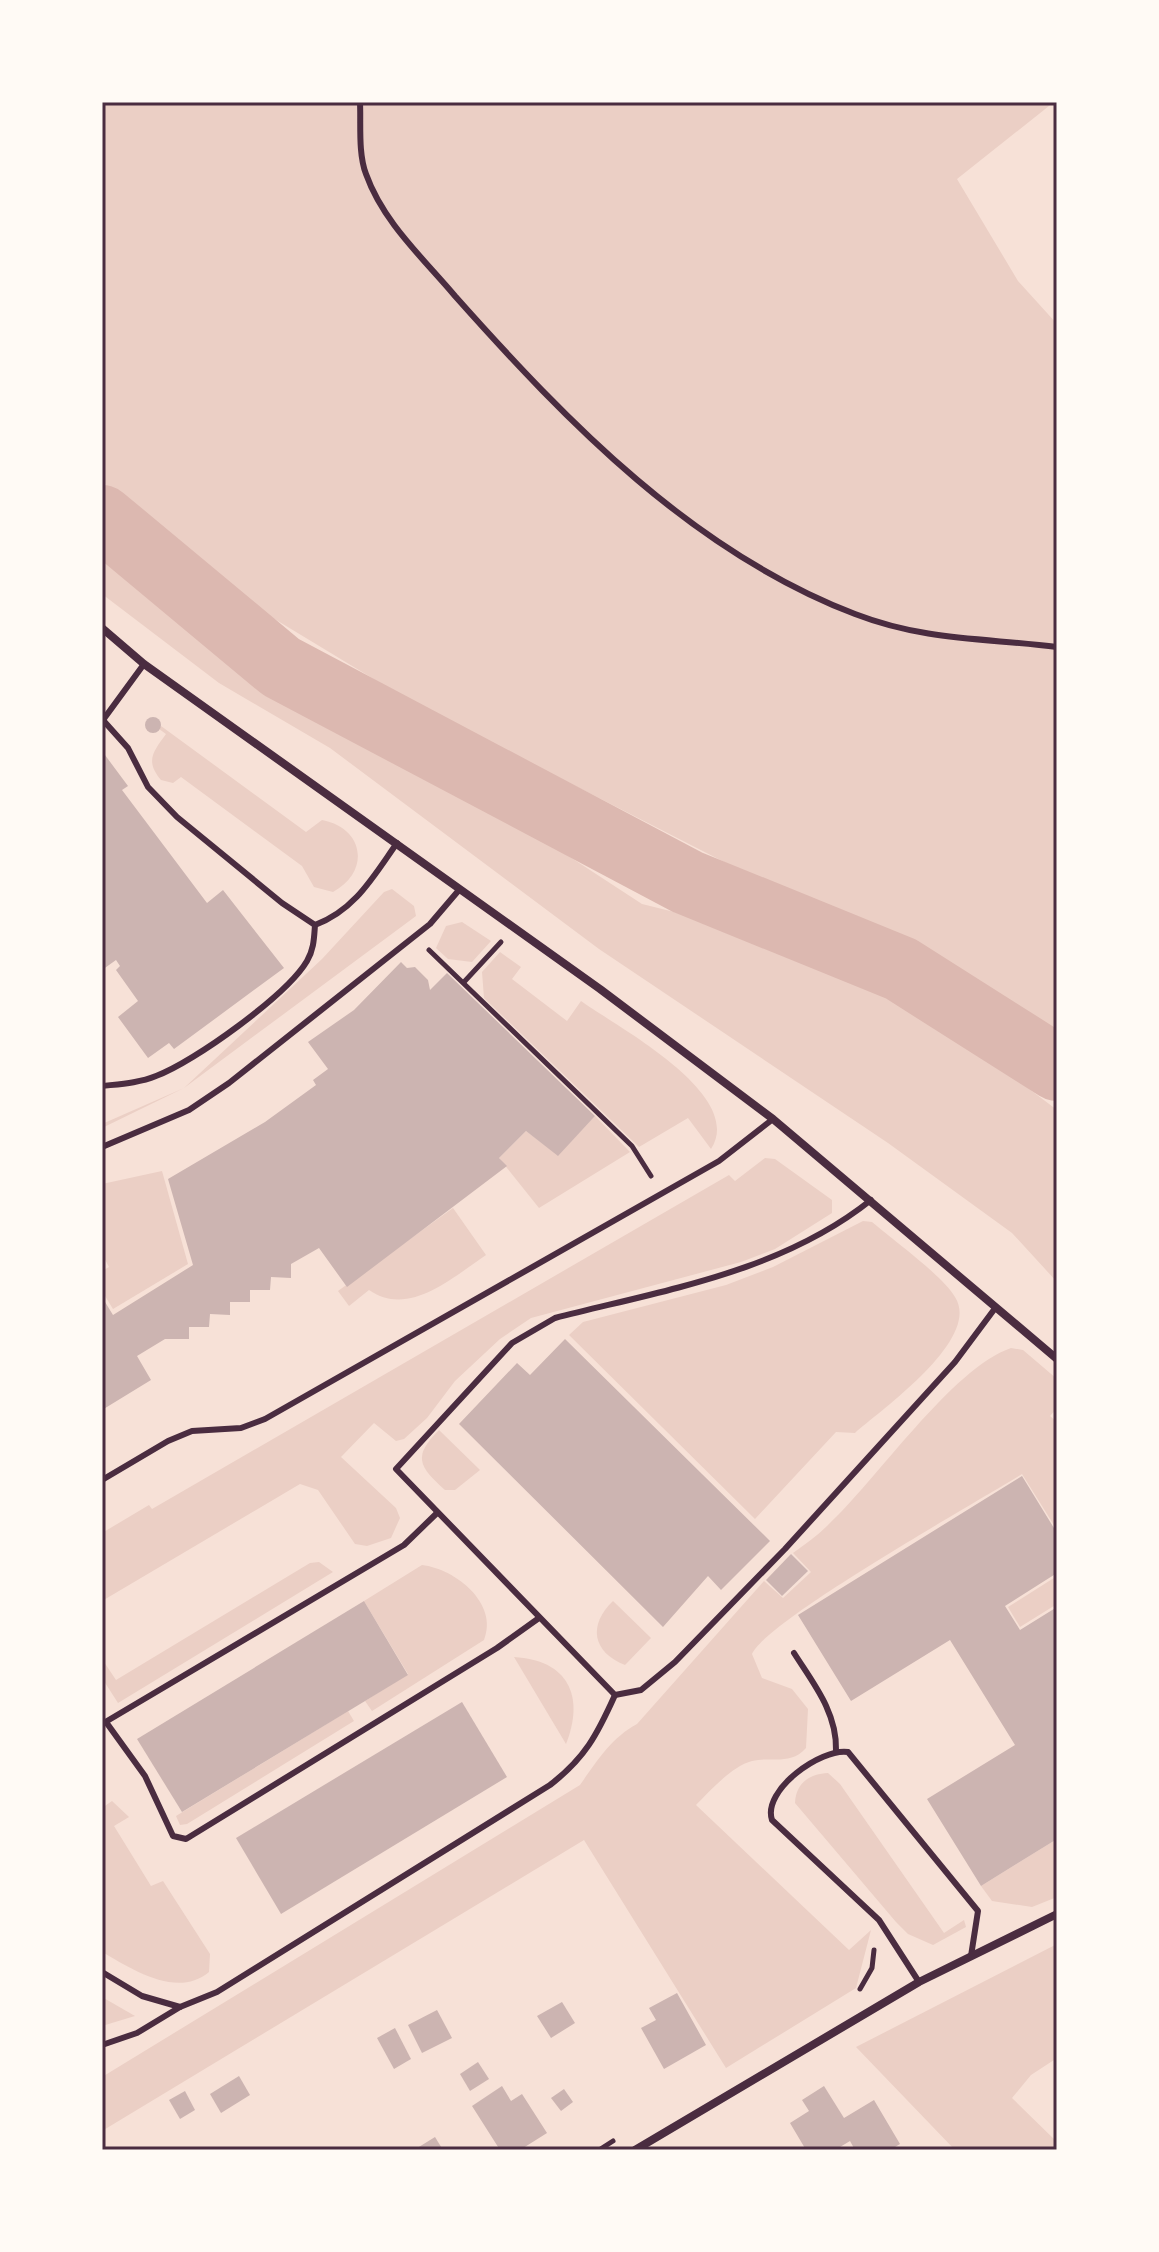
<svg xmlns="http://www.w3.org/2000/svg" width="1159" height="2252" viewBox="0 0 1159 2252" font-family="'DM Sans',sans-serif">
  <rect width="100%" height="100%" fill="#f7e1d7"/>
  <!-- green -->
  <g fill="#ebcfc5">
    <path d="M 102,102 L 1054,102 L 957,179 L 1018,281 L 1057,324 L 1057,1038 L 897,943 L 734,867 L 415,704 L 263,612 L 102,482 Z"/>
    <path d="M 102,557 L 140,589 L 268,678 L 406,750 L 642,904 L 763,934 L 947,1027 L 1057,1110 L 1057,1282 L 1012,1233 L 888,1143 L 599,949 L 330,748 L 219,683 L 102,594 Z"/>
    <path d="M 161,726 L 306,832 L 322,820 C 364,828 371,871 333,892 L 314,887 L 302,866 L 181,777 L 173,783 L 161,780 C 145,761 153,752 166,734 L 159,729 Z"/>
    <path d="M 392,889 L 414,906 L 416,916 L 184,1088 L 102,1128 L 102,1124 L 184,1088 L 322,959 L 384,892 Z"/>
    <path d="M 462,922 L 491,941 L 472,962 L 448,959 L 436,948 L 446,926 Z"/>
    <path d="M 500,952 L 521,967 L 512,979 L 567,1021 L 581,1001 C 619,1028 746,1095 711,1149 L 688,1118 L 639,1147 L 484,998 L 482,972 Z"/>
    <path d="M 595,1116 L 630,1152 L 539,1208 L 499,1158 L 526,1131 L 558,1155 Z"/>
    <path d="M 765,1158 L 775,1159 L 832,1200 L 832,1213 L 775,1249 L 741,1262 L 531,1318 L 500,1339 L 455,1381 L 427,1418 L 404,1439 L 396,1441 L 374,1423 L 341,1457 L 396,1508 L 400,1518 L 391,1538 L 367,1546 L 355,1544 L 318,1490 L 300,1484 L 102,1601 L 102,1533 L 149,1505 L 152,1509 L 729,1175 L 735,1181 Z"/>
    <path d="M 162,1171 L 188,1264 L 113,1309 L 102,1291 L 102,1271 L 109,1267 L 102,1254 L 102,1184 Z"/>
    <path d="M 453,1208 L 486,1255 C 453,1277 409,1318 369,1290 L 349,1306 L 338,1291 Z"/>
    <path d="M 863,1221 L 872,1222 C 893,1240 942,1275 955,1297 C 982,1339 882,1409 855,1433 L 836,1432 L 755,1519 L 569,1335 L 583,1322 L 726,1285 L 773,1267 Z"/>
    <path d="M 1011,1348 L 1023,1350 L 1057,1379 L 1057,1408 L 1050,1416 L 1057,1422 L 1057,1530 L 1022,1474 C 977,1502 767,1620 752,1654 L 762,1678 L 792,1689 L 808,1709 L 806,1748 C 790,1766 772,1756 752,1761 C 732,1766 710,1791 696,1805 L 849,1950 L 871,1930 L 856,1988 L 726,2068 L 584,1840 L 102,2131 L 102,2077 L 580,1785 C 597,1761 611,1738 637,1724 L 764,1581 L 783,1598 L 811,1572 L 793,1553 C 805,1544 817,1536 827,1526 C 876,1481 952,1368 1011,1348 Z"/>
    <path d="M 439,1430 L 480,1470 L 455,1490 L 445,1490 C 418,1466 413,1456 439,1430 Z"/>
    <path d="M 319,1562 L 333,1572 L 118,1703 L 102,1678 L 102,1659 L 116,1680 L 310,1563 Z"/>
    <path d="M 422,1565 C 456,1569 499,1604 484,1640 L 372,1711 L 365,1701 L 408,1674 L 364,1601 Z"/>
    <path d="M 1057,1576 L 1057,1604 L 1020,1627 L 1008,1607 Z"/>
    <path d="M 613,1601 L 651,1638 L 625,1665 C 592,1652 588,1625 613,1601 Z"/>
    <path d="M 514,1657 C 568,1660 585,1696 566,1744 Z"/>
    <path d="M 348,1711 L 354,1721 L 187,1824 L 180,1825 L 176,1816 Z"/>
    <path d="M 828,1773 L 840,1784 L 944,1933 L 964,1920 L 966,1927 L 933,1945 L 908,1934 L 896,1922 L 795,1803 C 796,1783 809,1774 828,1773 Z"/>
    <path d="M 112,1801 L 129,1817 L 114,1826 L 151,1886 L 163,1881 L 210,1954 L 209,1972 C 177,1999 132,1969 102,1952 L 102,1808 Z"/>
    <path d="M 1057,1839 L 1057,1897 L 1032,1907 L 992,1901 L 981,1886 Z"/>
    <path d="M 1057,1944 L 1057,2058 L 1031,2075 L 1012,2098 L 1057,2142 L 1057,2150 L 955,2150 L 856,2047 Z"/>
    <path d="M 102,1997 L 135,2016 L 102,2026 Z"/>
  </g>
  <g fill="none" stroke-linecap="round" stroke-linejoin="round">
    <!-- river -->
    <path stroke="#dcb8b0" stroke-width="66" d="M 102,518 L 281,667 L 687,882 L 901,969 L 1057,1068"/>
  </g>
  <!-- building -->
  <g fill="#ccb4b1">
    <circle cx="153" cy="725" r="8"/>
    <path d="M 102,751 L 128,786 L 122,790 L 207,903 L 223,890 L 284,968 L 174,1049 L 169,1043 L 148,1058 L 118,1017 L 138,1001 L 116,970 L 120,966 L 116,960 L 102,970 Z"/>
    <path d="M 401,962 L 407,968 L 415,967 L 428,980 L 430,990 L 447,973 L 595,1116 L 558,1156 L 526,1131 L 499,1158 L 507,1166 L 347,1287 L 319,1248 L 291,1264 L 291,1278 L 271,1277 L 270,1290 L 250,1290 L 250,1302 L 230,1302 L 230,1315 L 210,1314 L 209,1327 L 189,1327 L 189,1339 L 165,1339 L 137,1356 L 151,1380 L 102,1410 L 102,1297 L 113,1315 L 193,1265 L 168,1179 L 265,1122 L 316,1085 L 313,1080 L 328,1069 L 308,1042 L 354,1010 Z"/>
    <path d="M 565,1339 L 770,1541 L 721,1590 L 708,1576 L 663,1627 L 459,1424 L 517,1363 L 530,1375 Z"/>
    <path d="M 1022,1476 L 1057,1533 L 1057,1573 L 1005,1606 L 1020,1630 L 1057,1607 L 1057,1839 L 981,1886 L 927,1799 L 1015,1745 L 950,1640 L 851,1701 L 798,1615 Z"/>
    <path d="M 791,1554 L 808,1571 L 782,1596 L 766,1580 Z"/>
    <path d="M 364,1601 L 408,1675 L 182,1812 L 137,1739 Z"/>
    <path d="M 462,1702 L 507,1777 L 281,1914 L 236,1838 Z"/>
    <path d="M 677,1993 L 706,2045 L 664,2069 L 641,2028 L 656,2020 L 649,2008 Z"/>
    <path d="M 562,2002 L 575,2023 L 551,2038 L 537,2016 Z"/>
    <path d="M 437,2010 L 452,2038 L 422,2053 L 408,2025 Z"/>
    <path d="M 395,2028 L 411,2059 L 394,2069 L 377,2038 Z"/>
    <path d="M 478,2062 L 489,2079 L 470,2091 L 460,2074 Z"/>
    <path d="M 239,2076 L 250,2095 L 221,2113 L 210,2094 Z"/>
    <path d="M 502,2086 L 511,2101 L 522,2094 L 547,2133 L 520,2150 L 500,2150 L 472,2106 Z"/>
    <path d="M 824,2086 L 844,2118 L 874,2100 L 900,2144 L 890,2150 L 855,2150 L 850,2141 L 835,2150 L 806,2150 L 790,2123 L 809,2111 L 802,2100 Z"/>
    <path d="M 564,2089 L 573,2102 L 561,2111 L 551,2098 Z"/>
    <path d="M 185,2091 L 195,2110 L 180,2119 L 169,2100 Z"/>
    <path d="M 435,2137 L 443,2150 L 414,2150 Z"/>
  </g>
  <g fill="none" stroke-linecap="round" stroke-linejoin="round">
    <!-- path -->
    <g stroke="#4a2c40" stroke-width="5">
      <path d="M 429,950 L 632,1146 L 651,1176"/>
      <path d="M 464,982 L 501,942"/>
      <path d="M 860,1989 L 872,1968 L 874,1950"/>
      <path d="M 599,2150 L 613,2141"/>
    </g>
    <!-- service -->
    <g stroke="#4a2c40" stroke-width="6">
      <path d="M 360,102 C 361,124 358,153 366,174 C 383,222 423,258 455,296 C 568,423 693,552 855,614 C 925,641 985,638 1057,647"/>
      <path d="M 102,719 L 128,748 L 148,787 L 177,817 L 282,903 L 315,925"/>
      <path d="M 103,720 L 144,664"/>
      <path d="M 102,1086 C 120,1084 139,1083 156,1076 C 194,1062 287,995 307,961 C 314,949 314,938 315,925 C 355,910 373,877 397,843"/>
      <path d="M 102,1147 L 189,1110 L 229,1083 L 430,924 L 459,890"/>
      <path d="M 871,1200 C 781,1272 664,1290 555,1318 L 512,1343 L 396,1469 L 615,1695 L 641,1690 L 675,1662 L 785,1549 L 955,1362 L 996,1307"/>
      <path d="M 102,1480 L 168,1441 L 192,1431 L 241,1428 L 265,1419 L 719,1161 L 773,1119"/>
      <path d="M 794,1653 C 813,1683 837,1712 836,1750"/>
      <path d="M 106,1722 L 145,1776 L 173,1836 L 186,1839 L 497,1648 L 539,1618"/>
      <path d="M 102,1724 L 404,1545 L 436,1514"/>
      <path d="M 102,1972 L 142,1996 L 180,2007"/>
      <path d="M 919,1982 L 879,1920 L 772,1820 C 762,1790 821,1748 848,1752 L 978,1911 L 971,1956"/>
      <path d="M 102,2045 L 137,2033 L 180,2007 L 217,1992 L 550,1785 C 585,1758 597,1735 615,1695"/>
    </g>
    <!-- minor -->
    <g stroke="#4a2c40" stroke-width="8">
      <path d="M 102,628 L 144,664 L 600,989 L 773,1119 L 1057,1359"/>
      <path d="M 635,2150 L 919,1982 L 1057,1914"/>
    </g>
  </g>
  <!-- border -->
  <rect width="1159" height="2252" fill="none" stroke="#fffaf5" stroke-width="208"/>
  <rect x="104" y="104" width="951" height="2044" fill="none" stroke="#4a2c40" stroke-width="3"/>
</svg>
